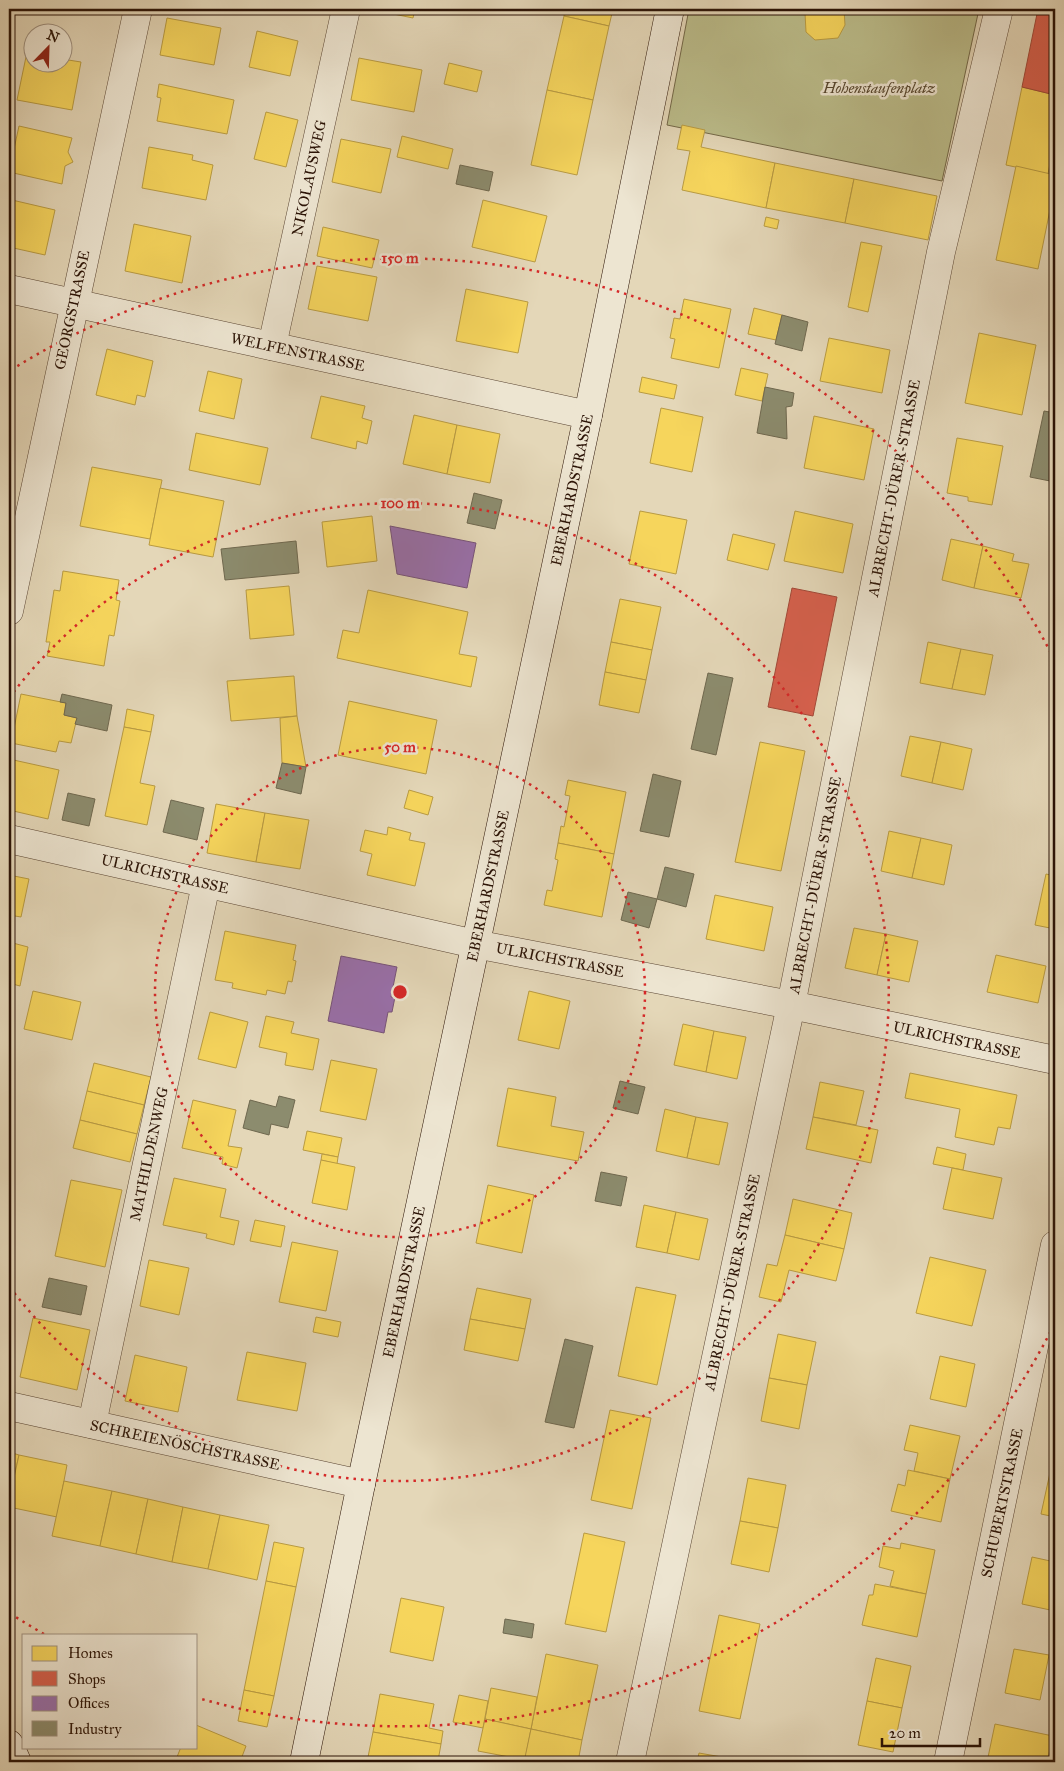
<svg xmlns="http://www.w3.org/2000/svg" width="1064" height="1771" viewBox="0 0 1064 1771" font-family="'IM FELL Great Primer',serif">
  <rect width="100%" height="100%" fill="#e4d7b8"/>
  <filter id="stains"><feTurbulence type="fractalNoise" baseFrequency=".004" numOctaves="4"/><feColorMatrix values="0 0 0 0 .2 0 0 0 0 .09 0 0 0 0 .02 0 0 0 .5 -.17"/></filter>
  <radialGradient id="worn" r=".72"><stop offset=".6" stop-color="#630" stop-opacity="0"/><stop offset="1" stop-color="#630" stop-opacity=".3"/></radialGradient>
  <!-- green -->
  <path fill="#bbbc8a" stroke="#736848" d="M 689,9 L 979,9 L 942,181 L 667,125 Z"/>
  <!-- homes -->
  <g fill="#f6d55c" stroke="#b99b42">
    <path d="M 369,9 L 415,9 L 413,18 Z"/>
    <path d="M 565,9 L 613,9 L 609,26 L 564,16 Z"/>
    <path d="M 808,9 L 844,9 L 845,25 L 838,38 L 815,40 L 806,32 L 805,13 Z"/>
    <path d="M 564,16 L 609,26 L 593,100 L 547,90 Z"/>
    <path d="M 167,18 L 221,28 L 214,65 L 160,55 Z"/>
    <path d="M 257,31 L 298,41 L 290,76 L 249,67 Z"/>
    <path d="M 27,52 L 32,53 L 32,62 L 62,62 L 62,59 L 81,62 L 72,110 L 17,100 Z"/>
    <path d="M 359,58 L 422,70 L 414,112 L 351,100 Z"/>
    <path d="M 449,63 L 482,71 L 477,92 L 444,84 Z"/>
    <path d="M 159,84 L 234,100 L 227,134 L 157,121 L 161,98 L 157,97 Z"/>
    <path d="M 1022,87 L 1055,95 L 1055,137 L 1048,174 L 1006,165 Z"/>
    <path d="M 547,90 L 593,100 L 577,175 L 531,165 Z"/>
    <path d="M 266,112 L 298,120 L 286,167 L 254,159 Z"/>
    <path d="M 682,125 L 705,130 L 701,147 L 775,163 L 766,208 L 682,190 L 690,151 L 677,149 Z"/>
    <path d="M 19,126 L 72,138 L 68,152 L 73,162 L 65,166 L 62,184 L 9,172 Z"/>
    <path d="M 402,136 L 453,149 L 448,169 L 397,157 Z"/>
    <path d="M 341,139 L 391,149 L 381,193 L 332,182 Z"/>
    <path d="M 149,147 L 193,155 L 192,160 L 213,165 L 206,200 L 142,188 Z"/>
    <path d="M 775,163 L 854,179 L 845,223 L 766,208 Z"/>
    <path d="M 1016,166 L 1055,175 L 1055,185 L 1038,269 L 996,260 Z"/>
    <path d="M 854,179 L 937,196 L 928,240 L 845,223 Z"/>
    <path d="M 12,200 L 55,210 L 45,255 L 9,247 L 9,216 Z"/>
    <path d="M 483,200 L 547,216 L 535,262 L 472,247 Z"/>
    <path d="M 766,217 L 779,220 L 777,229 L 764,226 Z"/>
    <path d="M 134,224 L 191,236 L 182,283 L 125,271 Z"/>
    <path d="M 323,227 L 379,240 L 372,268 L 317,256 Z"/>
    <path d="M 861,242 L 882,246 L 868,312 L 848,307 Z"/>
    <path d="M 317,266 L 377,277 L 368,321 L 308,309 Z"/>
    <path d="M 466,289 L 528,302 L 518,353 L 456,341 Z"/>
    <path d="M 684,299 L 731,309 L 719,368 L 671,358 L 675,339 L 670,338 L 674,318 L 680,319 Z"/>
    <path d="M 754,308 L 782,315 L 776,340 L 748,334 Z"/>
    <path d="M 979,333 L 1036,345 L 1022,415 L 965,403 Z"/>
    <path d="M 829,338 L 890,350 L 882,393 L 820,381 Z"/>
    <path d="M 107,349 L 153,361 L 145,397 L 137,395 L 135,405 L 96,395 Z"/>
    <path d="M 741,368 L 768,374 L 762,401 L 735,395 Z"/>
    <path d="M 208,371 L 242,379 L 234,419 L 199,411 Z"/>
    <path d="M 642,377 L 677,385 L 674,399 L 639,392 Z"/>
    <path d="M 321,396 L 365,406 L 362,418 L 372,421 L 367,444 L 357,441 L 356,449 L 311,438 Z"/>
    <path d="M 661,408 L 703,417 L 692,472 L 650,463 Z"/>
    <path d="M 414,415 L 457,425 L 447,474 L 403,464 Z"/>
    <path d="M 814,416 L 874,429 L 864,480 L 804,468 Z"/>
    <path d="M 457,425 L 500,434 L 490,483 L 447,474 Z"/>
    <path d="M 196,433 L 268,448 L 260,485 L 189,470 Z"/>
    <path d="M 957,438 L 1003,446 L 992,505 L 968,501 L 968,497 L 947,493 Z"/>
    <path d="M 92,467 L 162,480 L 150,539 L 80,526 Z"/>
    <path d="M 160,488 L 224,501 L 213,557 L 149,545 Z"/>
    <path d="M 640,511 L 687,520 L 676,574 L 629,564 Z"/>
    <path d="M 795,511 L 853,524 L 843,573 L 784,561 Z"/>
    <path d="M 372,516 L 377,561 L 327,567 L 322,522 Z"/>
    <path d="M 733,534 L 775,544 L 768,570 L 727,560 Z"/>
    <path d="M 951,539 L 983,546 L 974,588 L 942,580 Z"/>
    <path d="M 983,546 L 1014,554 L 1012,561 L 1029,564 L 1021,598 L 974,588 Z"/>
    <path d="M 63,571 L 119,580 L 116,600 L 120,601 L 114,636 L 109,635 L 104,666 L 47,656 L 50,642 L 46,642 L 54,590 L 60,591 Z"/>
    <path d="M 289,586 L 294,635 L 250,639 L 246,590 Z"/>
    <path d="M 368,590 L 468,612 L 459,654 L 477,657 L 471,687 L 337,658 L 343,630 L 359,633 Z"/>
    <path d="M 620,599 L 661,607 L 652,650 L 611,642 Z"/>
    <path d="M 611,642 L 652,650 L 646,680 L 605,672 Z"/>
    <path d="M 928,642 L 961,649 L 952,689 L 920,683 Z"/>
    <path d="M 961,649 L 993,655 L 985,695 L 952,689 Z"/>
    <path d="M 605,672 L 646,680 L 639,713 L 599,705 Z"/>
    <path d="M 294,676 L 297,716 L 231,721 L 227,681 Z"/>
    <path d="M 21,694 L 66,703 L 64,715 L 77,718 L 71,743 L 59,741 L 56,752 L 11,743 Z"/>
    <path d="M 349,701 L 437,720 L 426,774 L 338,755 Z"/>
    <path d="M 127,709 L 154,715 L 151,732 L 124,727 Z"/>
    <path d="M 297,716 L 306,767 L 282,763 L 280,718 Z"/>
    <path d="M 124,727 L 151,732 L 140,783 L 155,786 L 147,825 L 105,816 Z"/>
    <path d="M 910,736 L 941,742 L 932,783 L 901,776 Z"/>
    <path d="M 760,742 L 805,751 L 781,871 L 735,862 Z"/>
    <path d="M 941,742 L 972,749 L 963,790 L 932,783 Z"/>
    <path d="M 9,759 L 59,770 L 48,819 L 9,810 Z"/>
    <path d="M 568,780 L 626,792 L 614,854 L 558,843 L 561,826 L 564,827 L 570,796 L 565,795 Z"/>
    <path d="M 409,790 L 433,797 L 428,815 L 404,808 Z"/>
    <path d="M 216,804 L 265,813 L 256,862 L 207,853 Z"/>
    <path d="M 265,813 L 309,820 L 300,869 L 256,862 Z"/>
    <path d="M 388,827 L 411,833 L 409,840 L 425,843 L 415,886 L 367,875 L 372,854 L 360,851 L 365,830 L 387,835 Z"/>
    <path d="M 889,831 L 921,838 L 912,878 L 881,871 Z"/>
    <path d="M 921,838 L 952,845 L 944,885 L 912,878 Z"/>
    <path d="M 558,843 L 614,854 L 602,917 L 544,905 L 547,890 L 552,891 L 558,860 L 555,859 Z"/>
    <path d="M 1046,874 L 1055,876 L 1055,929 L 1035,925 Z"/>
    <path d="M 9,875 L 29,879 L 21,917 L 9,915 Z"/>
    <path d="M 715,895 L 773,907 L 764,951 L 706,939 Z"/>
    <path d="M 854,928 L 886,934 L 877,975 L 845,968 Z"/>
    <path d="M 225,931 L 296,945 L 293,960 L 296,961 L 292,982 L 288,981 L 285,994 L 267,990 L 266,995 L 232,988 L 233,983 L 215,980 Z"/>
    <path d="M 886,934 L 918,941 L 909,982 L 877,975 Z"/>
    <path d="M 9,942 L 28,947 L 20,986 L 9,983 Z"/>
    <path d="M 996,955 L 1046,966 L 1038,1003 L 987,992 Z"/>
    <path d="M 33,991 L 81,1002 L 72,1040 L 24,1029 Z"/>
    <path d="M 529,991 L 570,1001 L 559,1049 L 518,1040 Z"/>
    <path d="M 210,1012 L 248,1022 L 236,1068 L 198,1059 Z"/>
    <path d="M 266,1016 L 294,1022 L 291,1033 L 319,1039 L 313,1070 L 285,1065 L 287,1053 L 259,1047 Z"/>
    <path d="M 683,1024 L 714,1031 L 706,1072 L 674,1065 Z"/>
    <path d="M 714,1031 L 746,1037 L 737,1079 L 706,1072 Z"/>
    <path d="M 331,1060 L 377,1069 L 366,1120 L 320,1111 Z"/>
    <path d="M 94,1063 L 151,1077 L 144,1105 L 87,1091 Z"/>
    <path d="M 910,1073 L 1017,1095 L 1010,1129 L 998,1127 L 994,1145 L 955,1137 L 960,1109 L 905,1098 Z"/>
    <path d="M 820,1082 L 864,1091 L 856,1125 L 813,1117 Z"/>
    <path d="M 508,1088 L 556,1097 L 551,1126 L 584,1132 L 578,1161 L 497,1146 Z"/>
    <path d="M 87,1091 L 144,1105 L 137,1134 L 80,1120 Z"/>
    <path d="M 193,1100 L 236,1110 L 228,1146 L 242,1148 L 237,1168 L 222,1164 L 223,1157 L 182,1148 Z"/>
    <path d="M 665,1109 L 696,1117 L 687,1158 L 656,1151 Z"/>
    <path d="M 696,1117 L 728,1123 L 719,1165 L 687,1158 Z"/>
    <path d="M 813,1117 L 878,1130 L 871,1163 L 806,1149 Z"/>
    <path d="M 80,1120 L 137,1134 L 130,1162 L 73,1148 Z"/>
    <path d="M 307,1131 L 342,1138 L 338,1157 L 303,1150 Z"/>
    <path d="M 937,1147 L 966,1154 L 963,1170 L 933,1164 Z"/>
    <path d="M 322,1154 L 338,1157 L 337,1164 L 321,1160 Z"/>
    <path d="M 321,1160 L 355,1167 L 347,1210 L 312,1203 Z"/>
    <path d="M 952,1168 L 1002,1178 L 993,1219 L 943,1209 Z"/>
    <path d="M 174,1178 L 226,1189 L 220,1217 L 239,1221 L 234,1245 L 206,1238 L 207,1234 L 163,1225 Z"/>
    <path d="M 71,1180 L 122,1190 L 105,1267 L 55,1256 Z"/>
    <path d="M 488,1185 L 534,1195 L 522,1253 L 476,1243 Z"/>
    <path d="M 793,1199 L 852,1213 L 844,1249 L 785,1235 Z"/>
    <path d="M 644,1205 L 676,1212 L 667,1253 L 636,1247 Z"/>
    <path d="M 676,1212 L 708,1219 L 699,1260 L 667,1253 Z"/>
    <path d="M 255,1220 L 285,1226 L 281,1247 L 250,1241 Z"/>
    <path d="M 785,1235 L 844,1249 L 836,1281 L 789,1270 L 781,1302 L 759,1297 L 767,1264 L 777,1266 Z"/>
    <path d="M 292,1242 L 338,1251 L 326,1311 L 279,1302 Z"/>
    <path d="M 930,1257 L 986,1270 L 972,1326 L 916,1313 Z"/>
    <path d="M 149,1260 L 189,1268 L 179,1315 L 140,1306 Z"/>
    <path d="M 636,1287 L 676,1295 L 657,1385 L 618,1376 Z"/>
    <path d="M 477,1288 L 531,1299 L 525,1329 L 470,1319 Z"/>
    <path d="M 316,1317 L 341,1322 L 338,1337 L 313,1332 Z"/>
    <path d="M 33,1318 L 90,1330 L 77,1390 L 20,1377 Z"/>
    <path d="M 470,1319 L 525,1329 L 518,1361 L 464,1350 Z"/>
    <path d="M 778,1334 L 816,1342 L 807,1385 L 769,1378 Z"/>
    <path d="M 247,1352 L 306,1363 L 297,1411 L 237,1400 Z"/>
    <path d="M 135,1355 L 187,1367 L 178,1412 L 125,1401 Z"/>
    <path d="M 940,1356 L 975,1364 L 966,1407 L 930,1399 Z"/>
    <path d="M 769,1378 L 807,1385 L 799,1429 L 761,1421 Z"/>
    <path d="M 610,1410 L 651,1418 L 632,1509 L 591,1500 Z"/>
    <path d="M 910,1425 L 960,1436 L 950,1479 L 914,1471 L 918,1453 L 904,1450 Z"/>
    <path d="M 9,1452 L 19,1455 L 9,1500 Z"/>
    <path d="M 19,1455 L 67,1465 L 57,1517 L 9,1507 L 9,1500 Z"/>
    <path d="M 1051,1468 L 1055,1469 L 1055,1517 L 1041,1514 Z"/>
    <path d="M 908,1470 L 950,1479 L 941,1522 L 891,1511 L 898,1484 L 905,1486 Z"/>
    <path d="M 748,1478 L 786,1485 L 778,1528 L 740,1521 Z"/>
    <path d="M 64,1481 L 112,1491 L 100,1546 L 52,1536 Z"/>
    <path d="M 112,1491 L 148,1499 L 136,1554 L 100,1546 Z"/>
    <path d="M 148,1499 L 183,1507 L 172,1562 L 136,1554 Z"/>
    <path d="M 183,1507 L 220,1515 L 208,1569 L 172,1562 Z"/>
    <path d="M 220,1515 L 269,1525 L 257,1580 L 208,1569 Z"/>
    <path d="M 740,1521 L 778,1528 L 769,1572 L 731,1564 Z"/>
    <path d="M 584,1533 L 625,1542 L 606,1632 L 565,1624 Z"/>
    <path d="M 274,1542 L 304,1548 L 296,1587 L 266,1581 Z"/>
    <path d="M 901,1543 L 935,1550 L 926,1594 L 890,1586 L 894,1571 L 879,1567 L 883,1546 L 900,1549 Z"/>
    <path d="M 1032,1557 L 1055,1562 L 1055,1611 L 1022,1604 Z"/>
    <path d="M 266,1581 L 296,1587 L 274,1696 L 244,1690 Z"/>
    <path d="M 875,1584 L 926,1594 L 917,1637 L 862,1625 L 869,1595 L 873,1595 Z"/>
    <path d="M 401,1598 L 444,1607 L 433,1661 L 390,1652 Z"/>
    <path d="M 719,1615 L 760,1624 L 740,1719 L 699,1711 Z"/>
    <path d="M 1014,1649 L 1049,1655 L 1040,1700 L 1005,1693 Z"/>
    <path d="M 546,1654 L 598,1665 L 582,1740 L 531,1729 Z"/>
    <path d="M 876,1658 L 911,1666 L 902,1708 L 867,1701 Z"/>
    <path d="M 491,1688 L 537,1697 L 531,1729 L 485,1719 Z"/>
    <path d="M 244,1690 L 274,1696 L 267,1727 L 238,1721 Z"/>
    <path d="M 380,1694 L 434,1704 L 429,1728 L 443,1731 L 441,1744 L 373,1732 Z"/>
    <path d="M 459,1695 L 488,1701 L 483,1728 L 453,1722 Z"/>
    <path d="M 867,1701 L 902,1708 L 893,1752 L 858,1745 Z"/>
    <path d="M 485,1719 L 531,1729 L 525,1760 L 478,1751 Z"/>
    <path d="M 995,1724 L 1053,1736 L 1047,1762 L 987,1762 Z"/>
    <path d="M 196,1725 L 246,1746 L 240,1762 L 175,1762 L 181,1747 L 196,1747 Z"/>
    <path d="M 531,1729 L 582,1740 L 578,1762 L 524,1762 Z"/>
    <path d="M 373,1732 L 441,1744 L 438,1761 L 422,1758 L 421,1762 L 367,1762 Z"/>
    <path d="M 699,1753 L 750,1762 L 697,1762 Z"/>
  </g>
  <!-- shops -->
  <g fill="#d6604d" stroke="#a34938">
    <path d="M 1038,9 L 1055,9 L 1055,95 L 1022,87 Z"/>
    <path d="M 792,588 L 837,597 L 813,716 L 768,707 Z"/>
  </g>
  <!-- offices -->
  <g fill="#9970ab" stroke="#78547a">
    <path d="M 390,526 L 476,543 L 467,588 L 397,574 Z"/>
    <path d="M 341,956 L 397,967 L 391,997 L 395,997 L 392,1012 L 388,1012 L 384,1033 L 328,1021 Z"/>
  </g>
  <!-- industry -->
  <g fill="#8c8c6e" stroke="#6f684f">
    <path d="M 460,165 L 493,172 L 489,191 L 456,184 Z"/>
    <path d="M 782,315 L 808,322 L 802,351 L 775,344 Z"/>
    <path d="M 765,387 L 794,393 L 792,406 L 786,407 L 787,439 L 757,433 Z"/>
    <path d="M 1044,411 L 1055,413 L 1055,482 L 1030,477 Z"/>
    <path d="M 474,493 L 502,500 L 495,529 L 467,523 Z"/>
    <path d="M 296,541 L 299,573 L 225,580 L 221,549 Z"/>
    <path d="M 708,673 L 733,678 L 716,755 L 691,749 Z"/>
    <path d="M 62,694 L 112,705 L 107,731 L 75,724 L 77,718 L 64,715 L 66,703 L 60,702 Z"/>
    <path d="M 282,763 L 306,767 L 301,794 L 276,788 Z"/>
    <path d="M 653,774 L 681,781 L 669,837 L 640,831 Z"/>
    <path d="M 68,793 L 95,799 L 89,826 L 62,820 Z"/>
    <path d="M 171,800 L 204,808 L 197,840 L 163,832 Z"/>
    <path d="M 665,867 L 694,874 L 686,907 L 657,899 Z"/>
    <path d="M 628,892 L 657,899 L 649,928 L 621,920 Z"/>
    <path d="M 620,1081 L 645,1087 L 638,1114 L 613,1108 Z"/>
    <path d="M 279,1096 L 295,1100 L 288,1128 L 271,1124 L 269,1135 L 243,1128 L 250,1100 L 276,1107 Z"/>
    <path d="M 601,1172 L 627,1177 L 621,1206 L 595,1201 Z"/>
    <path d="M 49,1278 L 87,1286 L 81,1315 L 42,1307 Z"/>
    <path d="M 565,1339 L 593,1346 L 574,1428 L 545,1422 Z"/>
    <path d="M 505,1619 L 534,1624 L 532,1638 L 503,1633 Z"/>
  </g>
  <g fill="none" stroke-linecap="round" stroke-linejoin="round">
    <!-- street casing -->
    <g stroke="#594432" stroke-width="29">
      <g id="street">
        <path d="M 9,289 L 588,415"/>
        <path d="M 272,346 L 346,9"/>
        <path d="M 9,611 L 138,9"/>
        <path d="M 9,839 L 475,944 L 791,1005 L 1055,1060"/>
        <path d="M 9,1406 L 361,1484"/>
        <path d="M 92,1424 L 206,884"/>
        <path d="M 630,1762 L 791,1005 L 941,252 L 999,9"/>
        <path d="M 948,1762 L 1055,1245"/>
      </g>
    </g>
    <!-- secondary casing -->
    <g stroke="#2b1306" stroke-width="29">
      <g id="secondary">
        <path d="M 9,1744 L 17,1762"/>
        <path d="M 304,1762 L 361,1484 L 588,415 L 670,9"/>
      </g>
    </g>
    <!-- street -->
    <use href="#street" stroke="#ede5d1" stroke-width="28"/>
    <!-- secondary -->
    <use href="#secondary" stroke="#ede5d1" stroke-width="28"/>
  </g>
  <!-- distance rings -->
  <g fill="none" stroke="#d62828" stroke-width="2.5" stroke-dasharray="2.5 5">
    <circle cx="400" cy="992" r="245"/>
    <path d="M9 698A489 489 0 1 1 9 1286"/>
    <path d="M1054 1325A734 734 0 0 1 198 1698M44 1634A734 734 0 0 1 11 1614M11 370A734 734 0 0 1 1054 659"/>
  </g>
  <g text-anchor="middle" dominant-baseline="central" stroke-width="5" stroke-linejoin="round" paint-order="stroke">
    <!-- park labels -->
    <g font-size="15" font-style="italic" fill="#56462e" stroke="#ede5d1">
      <text x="879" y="88">Hohenstaufenplatz</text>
    </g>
    <!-- street labels -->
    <g font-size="15" fill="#2b1306" stroke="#ede5d1">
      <text transform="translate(309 178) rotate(-78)">NIKOLAUSWEG</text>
      <text transform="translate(72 310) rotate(-78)">GEORGSTRASSE</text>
      <text transform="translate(298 352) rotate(12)">WELFENSTRASSE</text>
      <text transform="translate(894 488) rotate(-79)">ALBRECHT-DÜRER-STRASSE</text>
      <text transform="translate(572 490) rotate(-78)">EBERHARDSTRASSE</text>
      <text transform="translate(165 874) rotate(13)">ULRICHSTRASSE</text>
      <text transform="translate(815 885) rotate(-79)">ALBRECHT-DÜRER-STRASSE</text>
      <text transform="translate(488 886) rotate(-78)">EBERHARDSTRASSE</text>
      <text transform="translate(560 960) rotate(11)">ULRICHSTRASSE</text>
      <text transform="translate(957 1040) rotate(12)">ULRICHSTRASSE</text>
      <text transform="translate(149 1154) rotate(-78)">MATHILDENWEG</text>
      <text transform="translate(404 1282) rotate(-78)">EBERHARDSTRASSE</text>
      <text transform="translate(732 1282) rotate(-78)">ALBRECHT-DÜRER-STRASSE</text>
      <text transform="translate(185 1445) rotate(12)">SCHREIENÖSCHSTRASSE</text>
      <text transform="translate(1002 1503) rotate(-78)">SCHUBERTSTRASSE</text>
    </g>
  </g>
  <circle cx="400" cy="992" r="8" fill="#d62828" stroke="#ede5d1" stroke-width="2.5"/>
  <g font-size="15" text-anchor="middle" font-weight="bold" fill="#d62828" stroke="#ede5d1" stroke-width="5" stroke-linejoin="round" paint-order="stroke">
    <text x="400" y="263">150 m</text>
    <text x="400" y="508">100 m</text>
    <text x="400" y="752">50 m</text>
  </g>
  <!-- margin -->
  <rect width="1064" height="1771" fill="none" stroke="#e4d7b8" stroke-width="30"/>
  <rect x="10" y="10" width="1044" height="1751" fill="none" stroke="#2b1306" stroke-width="2.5"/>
  <rect x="15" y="15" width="1034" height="1741" fill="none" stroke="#2b1306"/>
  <!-- legend -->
  <rect x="22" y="1634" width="175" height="115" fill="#ede5d1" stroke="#9f9180"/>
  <rect x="32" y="1646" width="25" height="15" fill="#f6d55c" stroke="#9f9180"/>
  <text x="68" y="1658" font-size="15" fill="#2b1306">Homes</text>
  <rect x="32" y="1671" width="25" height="15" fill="#d6604d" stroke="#9f9180"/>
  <text x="68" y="1684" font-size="15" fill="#2b1306">Shops</text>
  <rect x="32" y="1696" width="25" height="15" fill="#9970ab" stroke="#9f9180"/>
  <text x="68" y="1708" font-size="15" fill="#2b1306">Offices</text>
  <rect x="32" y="1721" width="25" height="15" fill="#8c8c6e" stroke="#9f9180"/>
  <text x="68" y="1734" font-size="15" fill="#2b1306">Industry</text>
  <!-- north arrow -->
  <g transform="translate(48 48) rotate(23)"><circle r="24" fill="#ede5d1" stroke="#9f9180"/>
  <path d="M0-4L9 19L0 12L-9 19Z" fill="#8f2418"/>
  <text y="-8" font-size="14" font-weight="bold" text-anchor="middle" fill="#2b1306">N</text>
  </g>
  <!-- scale -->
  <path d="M882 1738v8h98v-8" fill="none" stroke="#2b1306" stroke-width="2.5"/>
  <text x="889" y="1738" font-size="15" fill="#2b1306" stroke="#ede5d1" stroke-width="4" paint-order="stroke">20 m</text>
  <rect width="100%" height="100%" filter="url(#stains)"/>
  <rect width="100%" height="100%" fill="url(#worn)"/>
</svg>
